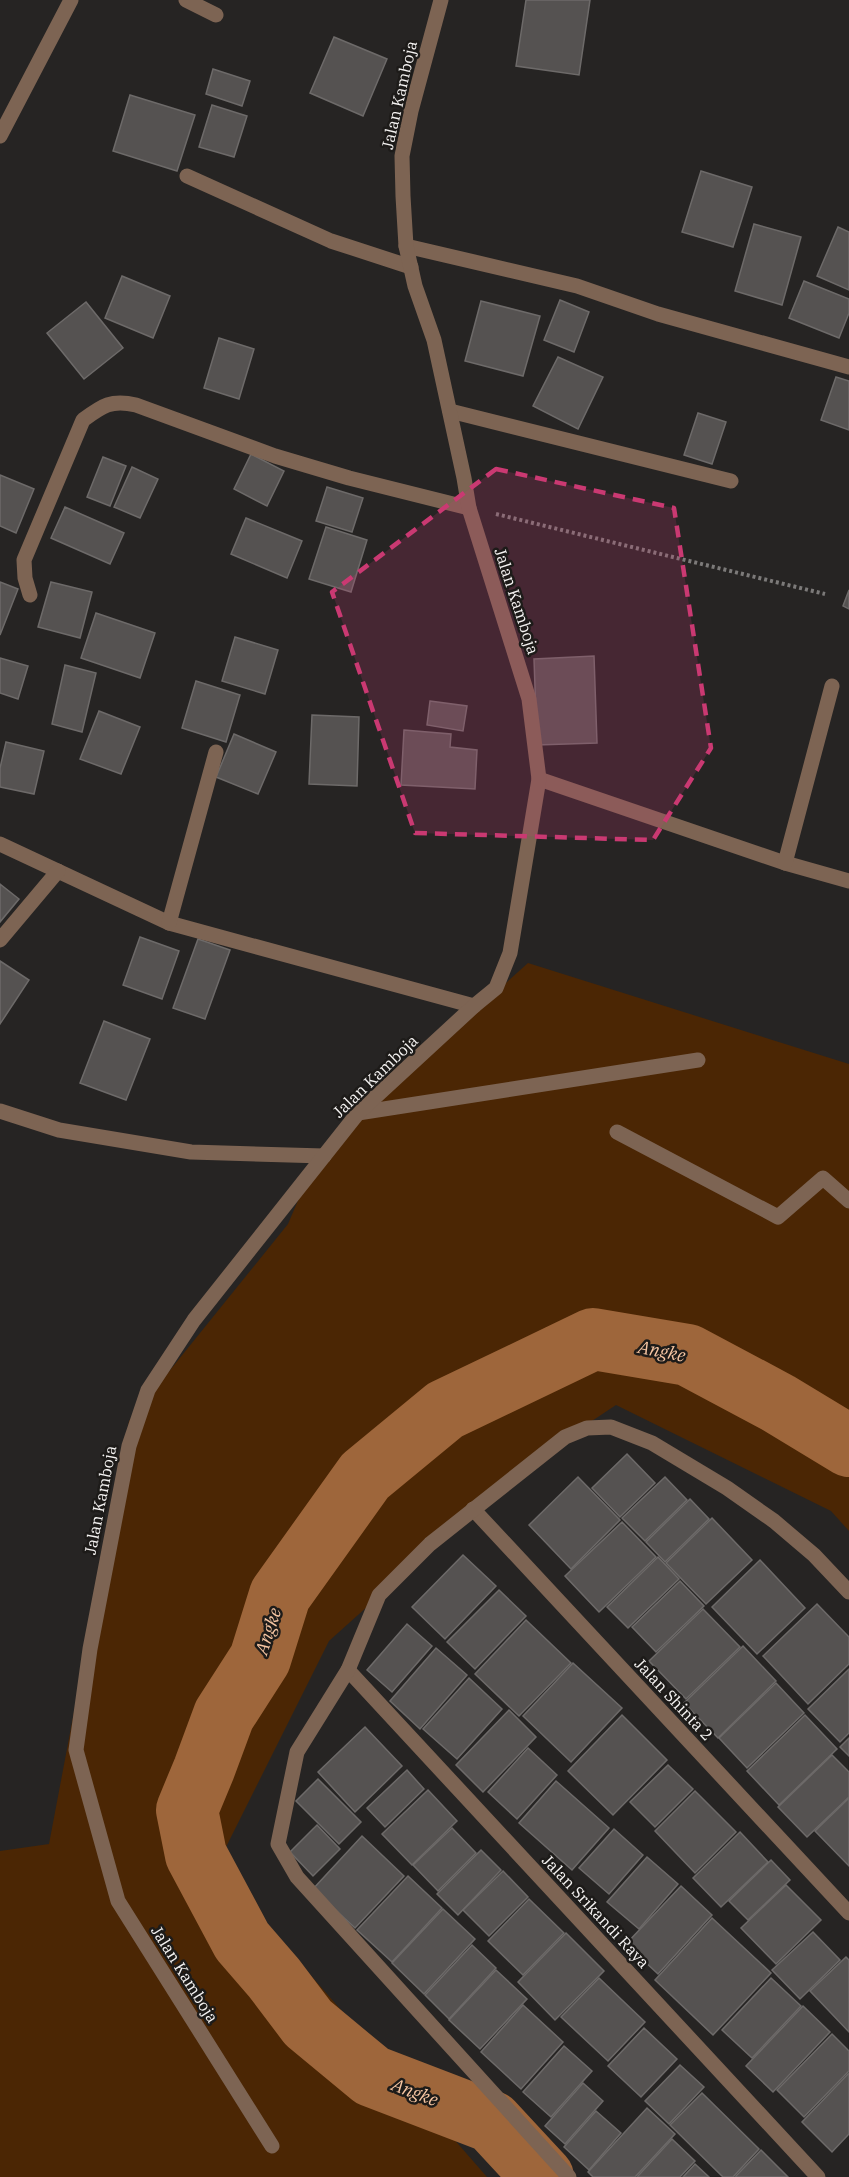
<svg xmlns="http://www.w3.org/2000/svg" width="849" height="2177" viewBox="0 0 849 2177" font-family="'IBM Plex Serif',serif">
  <rect width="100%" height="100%" fill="#262423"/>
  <!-- green -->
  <path fill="#4b2604" d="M 528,963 L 849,1064 L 849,1531 L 831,1511 L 616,1405 L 524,1466 L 329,1641 L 216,1867 L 487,2177 L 0,2177 L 0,1851 L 49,1844 L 129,1421 L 288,1224 L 319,1151 Z"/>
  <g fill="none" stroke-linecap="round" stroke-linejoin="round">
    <!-- river -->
    <path stroke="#9e663b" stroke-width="62" d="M 543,2177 L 492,2122 L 372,2076 L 308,2023 L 274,1978 L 242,1941 L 196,1855 L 187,1810 L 204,1769 L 224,1715 L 260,1659 L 280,1595 L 365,1476 L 445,1410 L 593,1339 L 688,1355 L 778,1403 L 849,1446"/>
  </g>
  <!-- building -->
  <g fill="#555251" stroke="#6d6a69" stroke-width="1.5">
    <path d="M 526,0 L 590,0 L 579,75 L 516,66 Z"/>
    <path d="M 334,37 L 387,59 L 363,116 L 310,93 Z"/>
    <path d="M 213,69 L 250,81 L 242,106 L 206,94 Z"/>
    <path d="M 130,95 L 195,115 L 177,171 L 113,151 Z"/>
    <path d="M 212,105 L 247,116 L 234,157 L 199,147 Z"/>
    <path d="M 701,171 L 752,187 L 733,247 L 682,232 Z"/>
    <path d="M 754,224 L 801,237 L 782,305 L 735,291 Z"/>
    <path d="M 838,227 L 849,232 L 849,290 L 817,276 Z"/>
    <path d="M 122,276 L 170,296 L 153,338 L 105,318 Z"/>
    <path d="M 804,281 L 849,299 L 849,313 L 839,338 L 789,318 Z"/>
    <path d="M 560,300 L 589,312 L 574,352 L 544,340 Z"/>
    <path d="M 481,301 L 540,316 L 523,376 L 465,361 Z"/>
    <path d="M 86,302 L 123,348 L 84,379 L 47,333 Z"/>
    <path d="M 219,338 L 254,349 L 239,399 L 204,388 Z"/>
    <path d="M 558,357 L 603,377 L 578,429 L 533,406 Z"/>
    <path d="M 836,377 L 849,381 L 849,430 L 821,420 Z"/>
    <path d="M 698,413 L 726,422 L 712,464 L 684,455 Z"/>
    <path d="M 251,454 L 284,471 L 267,506 L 234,489 Z"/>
    <path d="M 103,457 L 126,466 L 110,506 L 87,497 Z"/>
    <path d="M 132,467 L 158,479 L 140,518 L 114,507 Z"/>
    <path d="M 0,475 L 34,489 L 16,533 L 0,526 Z"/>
    <path d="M 327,487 L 363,498 L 352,532 L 316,521 Z"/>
    <path d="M 65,507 L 124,533 L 110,564 L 51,538 Z"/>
    <path d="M 246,518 L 302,541 L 287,578 L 231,554 Z"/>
    <path d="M 326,527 L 367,540 L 351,592 L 309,579 Z"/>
    <path d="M 0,582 L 18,589 L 0,635 Z"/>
    <path d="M 51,582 L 92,592 L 80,638 L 38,627 Z"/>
    <path d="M 849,590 L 849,609 L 843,606 Z"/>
    <path d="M 96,613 L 155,633 L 140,678 L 81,658 Z"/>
    <path d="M 235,637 L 278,650 L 265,694 L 222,681 Z"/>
    <path d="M 594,656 L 597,743 L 537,745 L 534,659 Z"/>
    <path d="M 0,658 L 28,666 L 18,699 L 0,693 Z"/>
    <path d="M 65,665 L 96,673 L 82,732 L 52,724 Z"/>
    <path d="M 196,681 L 240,695 L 226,742 L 182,728 Z"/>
    <path d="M 430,701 L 467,706 L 463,731 L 427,725 Z"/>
    <path d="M 99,711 L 140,727 L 121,774 L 80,759 Z"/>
    <path d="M 312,715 L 359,717 L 357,786 L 309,784 Z"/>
    <path d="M 404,730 L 451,734 L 450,747 L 477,750 L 475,789 L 401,785 Z"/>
    <path d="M 234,734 L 276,752 L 258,794 L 216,777 Z"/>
    <path d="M 6,742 L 44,751 L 34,794 L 0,787 L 0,768 Z"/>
    <path d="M 0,884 L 19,899 L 0,922 Z"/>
    <path d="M 140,937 L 179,951 L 162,999 L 123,985 Z"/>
    <path d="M 198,939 L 230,950 L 205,1019 L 173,1008 Z"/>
    <path d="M 0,961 L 29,980 L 0,1024 Z"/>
    <path d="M 104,1021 L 150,1039 L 126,1100 L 80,1083 Z"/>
    <path d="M 627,1454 L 655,1483 L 620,1517 L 592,1488 Z"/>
    <path d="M 578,1477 L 620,1520 L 571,1569 L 529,1525 Z"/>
    <path d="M 665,1477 L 687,1500 L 645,1541 L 622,1518 Z"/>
    <path d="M 690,1499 L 709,1519 L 665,1562 L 646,1542 Z"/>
    <path d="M 712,1518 L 752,1560 L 706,1604 L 666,1563 Z"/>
    <path d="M 622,1522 L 656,1557 L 599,1612 L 565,1576 Z"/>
    <path d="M 463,1555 L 496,1586 L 445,1639 L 412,1607 Z"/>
    <path d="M 658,1557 L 679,1579 L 628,1628 L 607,1607 Z"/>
    <path d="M 760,1560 L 805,1608 L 757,1654 L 712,1607 Z"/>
    <path d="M 680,1581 L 704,1606 L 656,1652 L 632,1627 Z"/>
    <path d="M 499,1590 L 526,1616 L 475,1669 L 447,1642 Z"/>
    <path d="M 817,1604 L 849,1637 L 849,1664 L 808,1704 L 763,1656 Z"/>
    <path d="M 703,1609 L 740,1647 L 686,1699 L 649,1661 Z"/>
    <path d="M 526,1620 L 571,1663 L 519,1716 L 475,1674 Z"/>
    <path d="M 407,1624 L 432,1646 L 392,1692 L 367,1670 Z"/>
    <path d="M 743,1646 L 776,1681 L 718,1738 L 684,1703 Z"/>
    <path d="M 436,1648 L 467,1675 L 420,1729 L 390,1701 Z"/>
    <path d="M 573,1663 L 622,1708 L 571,1762 L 523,1716 Z"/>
    <path d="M 849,1669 L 849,1733 L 840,1742 L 808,1709 Z"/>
    <path d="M 469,1678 L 502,1709 L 457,1759 L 423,1729 Z"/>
    <path d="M 776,1683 L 804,1713 L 747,1768 L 719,1738 Z"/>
    <path d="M 509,1710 L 536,1737 L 483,1792 L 456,1765 Z"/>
    <path d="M 622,1715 L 667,1760 L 613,1815 L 568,1771 Z"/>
    <path d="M 805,1715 L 837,1749 L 779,1805 L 747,1771 Z"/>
    <path d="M 365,1727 L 402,1766 L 355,1812 L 318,1772 Z"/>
    <path d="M 849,1738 L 849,1756 L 840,1747 Z"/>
    <path d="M 528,1748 L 557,1775 L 517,1819 L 488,1792 Z"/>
    <path d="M 832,1755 L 849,1772 L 849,1797 L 807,1837 L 778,1807 Z"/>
    <path d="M 668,1765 L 693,1789 L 655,1827 L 630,1802 Z"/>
    <path d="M 407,1770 L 424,1789 L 385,1827 L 367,1808 Z"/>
    <path d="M 318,1779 L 361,1822 L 339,1844 L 296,1801 Z"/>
    <path d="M 556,1781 L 609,1828 L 572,1870 L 519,1823 Z"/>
    <path d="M 428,1790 L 457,1821 L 412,1865 L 382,1834 Z"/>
    <path d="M 695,1791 L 736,1832 L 695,1873 L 655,1831 Z"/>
    <path d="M 849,1798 L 849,1866 L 815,1831 Z"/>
    <path d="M 317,1825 L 340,1849 L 313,1876 L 290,1852 Z"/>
    <path d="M 452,1828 L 476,1853 L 438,1891 L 413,1865 Z"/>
    <path d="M 614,1829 L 643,1855 L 609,1894 L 579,1868 Z"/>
    <path d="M 740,1832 L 768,1862 L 721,1907 L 693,1878 Z"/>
    <path d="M 362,1836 L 404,1876 L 355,1928 L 313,1889 Z"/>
    <path d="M 481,1850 L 501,1870 L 458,1915 L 437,1894 Z"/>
    <path d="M 647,1857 L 678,1884 L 639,1929 L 607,1902 Z"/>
    <path d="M 771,1860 L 790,1880 L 748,1920 L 729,1901 Z"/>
    <path d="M 503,1871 L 528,1897 L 489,1936 L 463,1910 Z"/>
    <path d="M 408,1876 L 442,1908 L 392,1962 L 357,1930 Z"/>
    <path d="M 786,1885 L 821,1920 L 776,1964 L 741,1928 Z"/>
    <path d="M 681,1886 L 712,1915 L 658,1974 L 626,1944 Z"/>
    <path d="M 529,1899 L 564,1933 L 523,1975 L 488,1941 Z"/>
    <path d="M 443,1909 L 475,1939 L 424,1994 L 392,1963 Z"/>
    <path d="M 712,1918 L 771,1973 L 713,2035 L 655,1980 Z"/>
    <path d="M 813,1932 L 840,1960 L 800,1999 L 772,1970 Z"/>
    <path d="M 566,1933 L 604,1971 L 555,2020 L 518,1982 Z"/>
    <path d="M 472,1945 L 496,1968 L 449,2019 L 425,1995 Z"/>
    <path d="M 846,1957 L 849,1960 L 849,2032 L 810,1991 Z"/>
    <path d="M 496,1970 L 527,1999 L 480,2049 L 449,2020 Z"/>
    <path d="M 599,1978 L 645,2022 L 608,2061 L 561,2017 Z"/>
    <path d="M 771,1978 L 801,2006 L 752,2058 L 722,2030 Z"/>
    <path d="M 523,2005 L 563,2042 L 521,2089 L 481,2052 Z"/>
    <path d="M 803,2006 L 830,2032 L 773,2092 L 746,2066 Z"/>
    <path d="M 644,2028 L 677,2059 L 641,2097 L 608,2066 Z"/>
    <path d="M 832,2034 L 849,2051 L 849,2071 L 804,2117 L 777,2090 Z"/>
    <path d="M 564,2046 L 592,2071 L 551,2117 L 523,2092 Z"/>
    <path d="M 680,2065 L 704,2087 L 669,2124 L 645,2101 Z"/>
    <path d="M 849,2073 L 849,2134 L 832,2152 L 802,2122 Z"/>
    <path d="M 583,2083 L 603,2101 L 565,2144 L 545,2126 Z"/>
    <path d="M 702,2093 L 759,2149 L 733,2177 L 723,2177 L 670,2125 Z"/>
    <path d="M 647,2108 L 675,2134 L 635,2177 L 593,2177 L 588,2172 Z"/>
    <path d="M 596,2111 L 621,2133 L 589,2170 L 564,2147 Z"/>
    <path d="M 672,2139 L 695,2161 L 680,2177 L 637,2177 Z"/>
    <path d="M 761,2150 L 788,2177 L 735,2177 Z"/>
    <path d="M 695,2164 L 709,2177 L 683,2177 Z"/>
  </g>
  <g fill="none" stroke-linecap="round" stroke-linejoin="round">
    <!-- path -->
    <path stroke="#7c7a79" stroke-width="4" stroke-dasharray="3 3" stroke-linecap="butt" d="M 496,514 L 825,594"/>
    <!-- minor -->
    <g stroke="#7d6453" stroke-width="15">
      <path d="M 186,0 L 216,15"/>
      <path d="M 0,136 L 71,0"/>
      <path d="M 187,176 L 331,241 L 411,267"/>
      <path d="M 406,246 L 577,286 L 658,314 L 849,367"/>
      <path d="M 450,411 L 731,481"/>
      <path d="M 30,595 L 25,578 L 24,560 L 83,420 C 102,406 111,399 136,405 L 275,456 L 349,478 L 469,508"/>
      <path d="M 539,779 L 785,863 L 849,881"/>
      <path d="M 0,844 L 169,923 L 474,1006"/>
      <path d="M 785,863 L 832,686"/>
      <path d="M 169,923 L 216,752"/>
      <path d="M 0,940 L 58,871"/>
      <path d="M 0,1111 L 59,1130 L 191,1152 L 324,1156"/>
      <path d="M 358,1113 L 698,1060"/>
      <path d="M 617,1132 L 778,1217 L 823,1178 L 849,1201"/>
      <path d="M 473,1509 L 849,1913"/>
      <path d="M 348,1670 L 818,2177"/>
      <path d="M 272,2146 L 118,1901 L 76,1750 L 90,1649 L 129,1446 L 148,1390 L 194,1320 L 358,1113 L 474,1006 L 496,988 L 510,953 L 539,779 L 529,699 L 469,508 L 464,478 L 434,340 L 415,286 L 406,246 L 403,196 L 402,156 L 411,111 L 441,0"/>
      <path d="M 569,2177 L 297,1877 L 278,1844 L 297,1752 L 348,1670 L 379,1595 L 430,1544 L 565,1437 L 587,1428 L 611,1427 L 652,1443 L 727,1488 L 774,1521 L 814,1555 L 849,1592"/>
    </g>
  </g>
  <!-- marked area -->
  <path fill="#ca3972" fill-opacity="0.2" stroke="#ca3972" stroke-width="4.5" stroke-dasharray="12 8" stroke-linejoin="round" d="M 496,469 L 674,508 L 711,748 L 653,840 L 415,833 L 332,592 Z"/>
  <g text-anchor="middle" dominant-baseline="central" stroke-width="5" stroke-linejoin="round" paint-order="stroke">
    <!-- street labels -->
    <g font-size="16" fill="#f5f3f2" stroke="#1d1b19">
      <text transform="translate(399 95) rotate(-77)">Jalan Kamboja</text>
      <text transform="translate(517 601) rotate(72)">Jalan Kamboja</text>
      <text transform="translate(375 1076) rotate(-44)">Jalan Kamboja</text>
      <text transform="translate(100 1500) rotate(-79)">Jalan Kamboja</text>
      <text transform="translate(674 1699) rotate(47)">Jalan Shinta 2</text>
      <text transform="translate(596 1911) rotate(47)">Jalan Srikandi Raya</text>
      <text transform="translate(185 1974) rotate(58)">Jalan Kamboja</text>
    </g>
    <!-- water labels -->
    <g font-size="18" font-style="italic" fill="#f7c6a3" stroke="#1d1b19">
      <text transform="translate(662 1351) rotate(11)">Angke</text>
      <text transform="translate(268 1631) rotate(-72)">Angke</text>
      <text transform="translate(415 2092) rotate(21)">Angke</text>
    </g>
  </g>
</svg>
